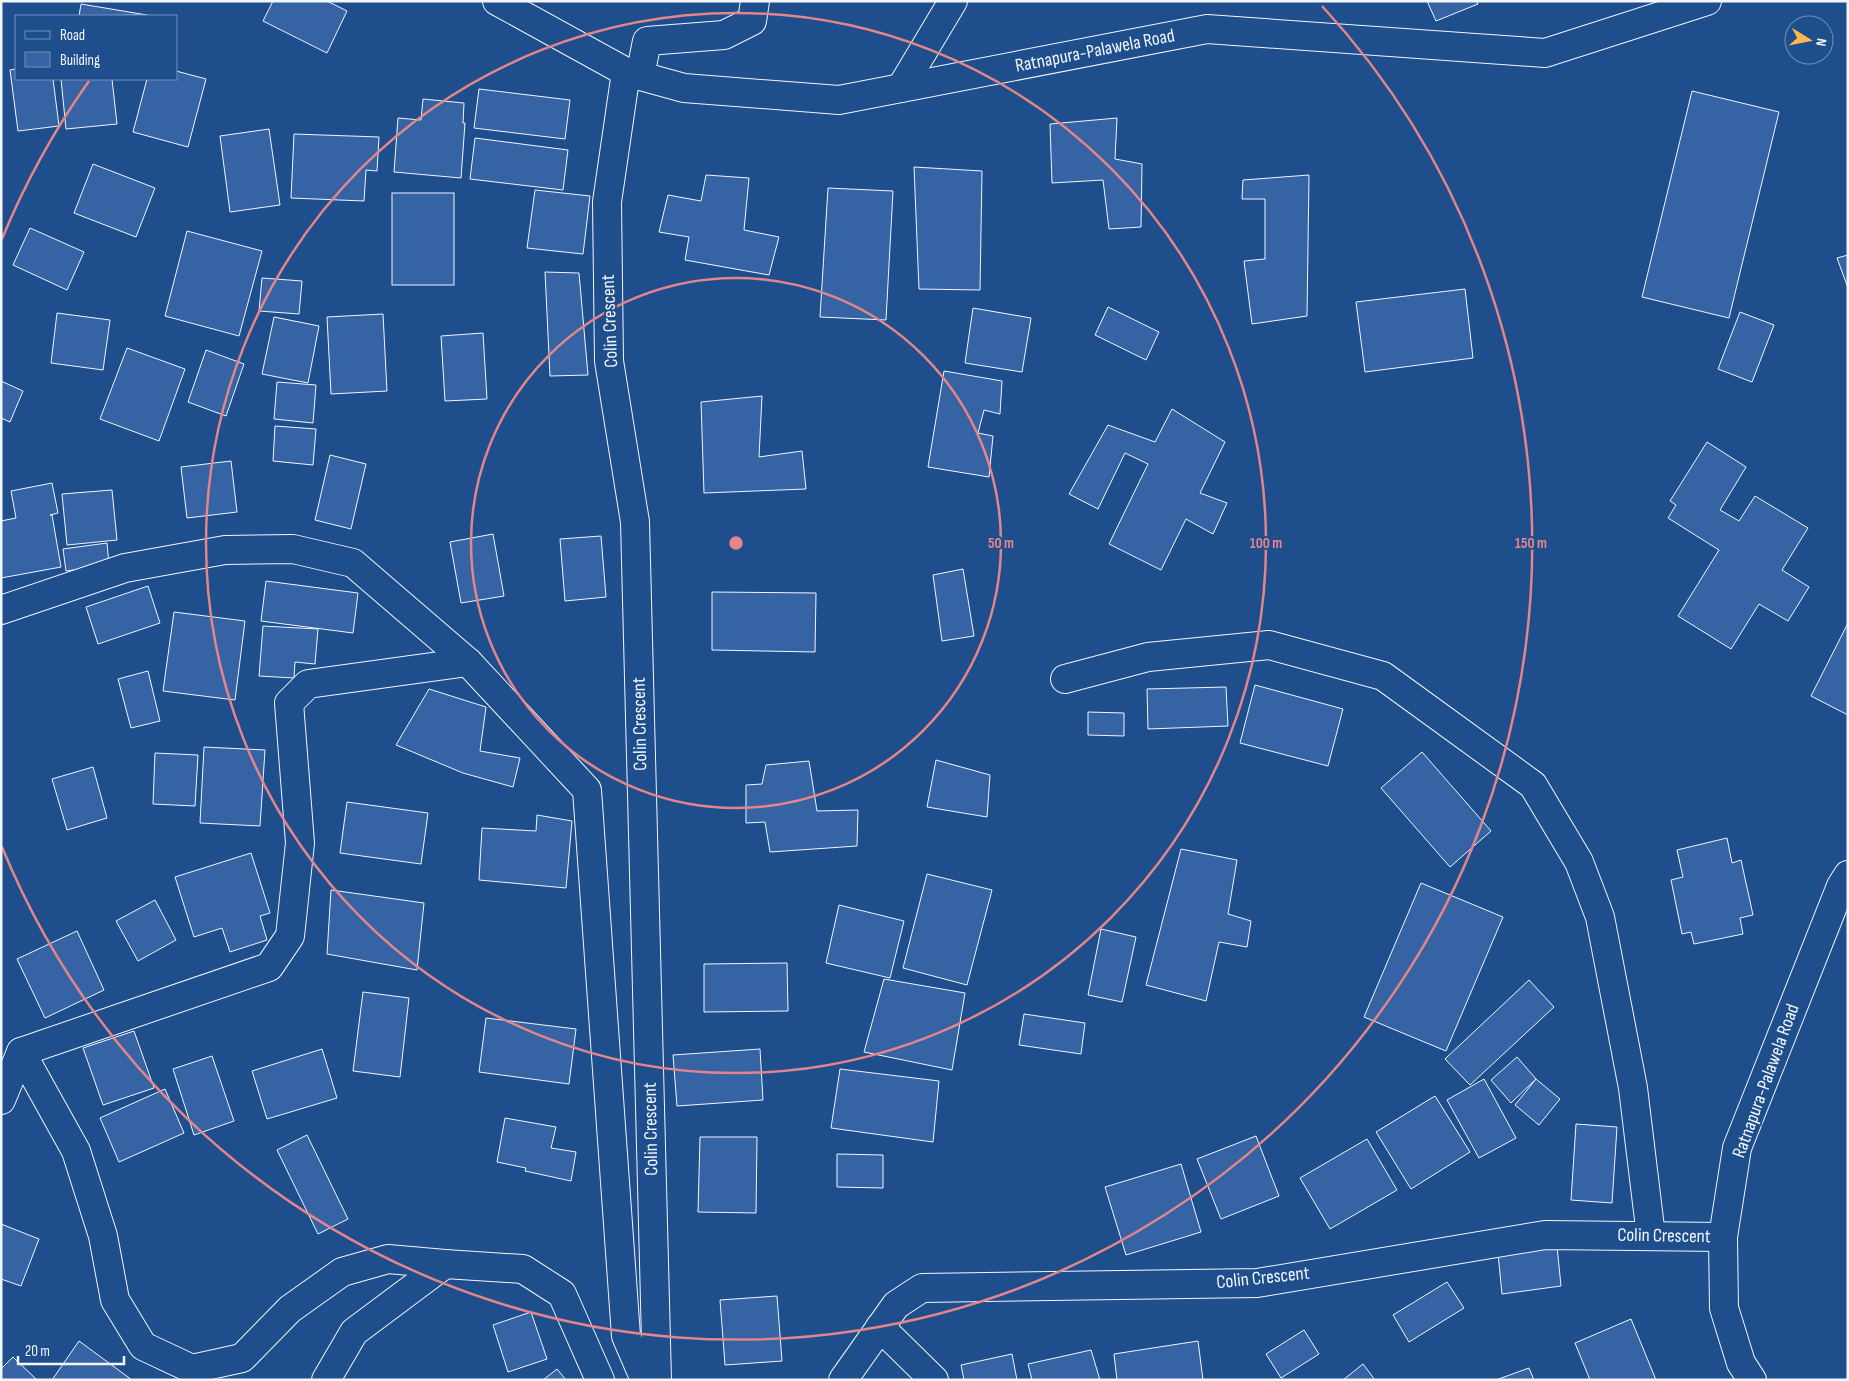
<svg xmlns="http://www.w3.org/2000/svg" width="1849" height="1381" viewBox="0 0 1849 1381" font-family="'Sofia Sans Condensed',sans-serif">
  <rect width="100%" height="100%" fill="#1f4e8c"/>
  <!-- building -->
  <g fill="#3563a3" stroke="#f2f6ff">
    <path d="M 273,1 L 327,1 L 347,11 L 327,53 L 263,21 Z"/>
    <path d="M 1427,1 L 1477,1 L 1478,4 L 1436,21 Z"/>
    <path d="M 81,4 L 147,15 L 79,16 Z"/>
    <path d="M 16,69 L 16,79 L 53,79 L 59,126 L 18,131 L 10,70 Z"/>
    <path d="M 176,71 L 206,79 L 188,147 L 133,132 L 147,79 L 176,79 Z"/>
    <path d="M 61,79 L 112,79 L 117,124 L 66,129 Z"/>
    <path d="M 479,89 L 570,100 L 565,139 L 474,128 Z"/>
    <path d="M 1692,91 L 1779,112 L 1729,318 L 1642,297 Z"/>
    <path d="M 423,99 L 464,103 L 463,123 L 465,123 L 461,178 L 394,172 L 398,118 L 421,120 Z"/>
    <path d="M 1117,118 L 1115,159 L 1142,164 L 1141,227 L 1109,229 L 1103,180 L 1052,183 L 1050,124 Z"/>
    <path d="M 269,129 L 280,205 L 230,212 L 220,136 Z"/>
    <path d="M 294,134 L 379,137 L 377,171 L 366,170 L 364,201 L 291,198 Z"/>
    <path d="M 475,138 L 568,150 L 563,190 L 470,179 Z"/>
    <path d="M 93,164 L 155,188 L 136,237 L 74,213 Z"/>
    <path d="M 914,167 L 982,171 L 980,290 L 919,289 Z"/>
    <path d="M 706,175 L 749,178 L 744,230 L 779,237 L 769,275 L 685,260 L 689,237 L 659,232 L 668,195 L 701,201 Z"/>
    <path d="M 1309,175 L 1307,316 L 1252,324 L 1244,261 L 1265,259 L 1265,199 L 1242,199 L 1243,180 Z"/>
    <path d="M 828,188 L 893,191 L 886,320 L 820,317 Z"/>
    <path d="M 535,190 L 590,196 L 583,254 L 527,248 Z"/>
    <rect x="392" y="193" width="62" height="92"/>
    <path d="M 30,228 L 84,252 L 67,290 L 13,265 Z"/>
    <path d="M 187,231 L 262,251 L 239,336 L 165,316 Z"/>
    <path d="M 1848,255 L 1848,288 L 1837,258 Z"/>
    <path d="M 545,272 L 579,273 L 588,375 L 550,376 Z"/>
    <path d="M 262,278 L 302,281 L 299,314 L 259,311 Z"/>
    <path d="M 1465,289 L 1473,358 L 1365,372 L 1356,302 Z"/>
    <path d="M 1108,307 L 1159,332 L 1146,360 L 1095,335 Z"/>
    <path d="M 973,308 L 1031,318 L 1022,372 L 965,363 Z"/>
    <path d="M 1740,312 L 1774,325 L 1752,382 L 1718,369 Z"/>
    <path d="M 57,313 L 110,320 L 103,370 L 51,363 Z"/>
    <path d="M 383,314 L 387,391 L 331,394 L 327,317 Z"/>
    <path d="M 274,317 L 319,326 L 308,383 L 262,374 Z"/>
    <path d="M 483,333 L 487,399 L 445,401 L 441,336 Z"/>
    <path d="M 127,348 L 185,369 L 159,441 L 100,419 Z"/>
    <path d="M 206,350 L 244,364 L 226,416 L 188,402 Z"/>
    <path d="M 944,371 L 1002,381 L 1000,414 L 984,410 L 978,433 L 993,436 L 989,477 L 928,467 Z"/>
    <path d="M 1,381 L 23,391 L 10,422 L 1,418 Z"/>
    <path d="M 277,382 L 316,385 L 313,423 L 274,419 Z"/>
    <path d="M 762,396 L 759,457 L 802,451 L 806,489 L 704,493 L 701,402 Z"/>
    <path d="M 1172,409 L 1225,442 L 1200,493 L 1227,503 L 1213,534 L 1186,519 L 1161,570 L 1109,544 L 1148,464 L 1125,453 L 1098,509 L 1069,494 L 1108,425 L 1155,442 Z"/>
    <path d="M 275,426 L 316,429 L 313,465 L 273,461 Z"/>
    <path d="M 1707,442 L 1746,467 L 1720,510 L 1739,521 L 1755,496 L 1808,528 L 1782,570 L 1809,587 L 1788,621 L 1759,604 L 1731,649 L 1678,616 L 1719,550 L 1668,518 L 1676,505 L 1670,501 Z"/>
    <path d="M 330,455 L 366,464 L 351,529 L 315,520 Z"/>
    <path d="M 231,461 L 237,512 L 187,518 L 181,467 Z"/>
    <path d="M 52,483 L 58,513 L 50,515 L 52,515 L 61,567 L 1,578 L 1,521 L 16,518 L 11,491 Z"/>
    <path d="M 112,490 L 117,540 L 67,545 L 62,494 Z"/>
    <path d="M 493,534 L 504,596 L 461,603 L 450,542 Z"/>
    <path d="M 601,536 L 606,597 L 565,601 L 560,539 Z"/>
    <path d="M 107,543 L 109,565 L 66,571 L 63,549 Z"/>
    <path d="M 963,569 L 974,636 L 942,641 L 933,575 Z"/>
    <path d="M 266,581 L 358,593 L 353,633 L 261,621 Z"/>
    <path d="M 148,586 L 160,623 L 98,644 L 86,607 Z"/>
    <path d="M 712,592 L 816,593 L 815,652 L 712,650 Z"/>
    <path d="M 174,612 L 245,621 L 235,700 L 163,691 Z"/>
    <path d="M 1848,623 L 1848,715 L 1811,696 Z"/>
    <path d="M 263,626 L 318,629 L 315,664 L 295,662 L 294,678 L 259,676 Z"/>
    <path d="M 148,671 L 160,721 L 131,728 L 118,679 Z"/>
    <path d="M 1255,685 L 1343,709 L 1328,766 L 1240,743 Z"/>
    <path d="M 1226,687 L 1228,726 L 1148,729 L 1147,689 Z"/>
    <path d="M 429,689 L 486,707 L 480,751 L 520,758 L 513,787 L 463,773 L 396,745 Z"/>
    <path d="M 1088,712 L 1124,713 L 1124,736 L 1088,735 Z"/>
    <path d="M 204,747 L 265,750 L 260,826 L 200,823 Z"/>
    <path d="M 1422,752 L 1491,831 L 1450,867 L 1381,788 Z"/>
    <path d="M 155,753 L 198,755 L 195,806 L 153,804 Z"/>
    <path d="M 936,760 L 990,775 L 987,817 L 927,807 Z"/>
    <path d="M 809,761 L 817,811 L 858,810 L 857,846 L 770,852 L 765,822 L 746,823 L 746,785 L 762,784 L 766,765 Z"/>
    <path d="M 93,767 L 107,818 L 67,830 L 52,779 Z"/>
    <path d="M 347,802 L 428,813 L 421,864 L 340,853 Z"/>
    <path d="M 537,815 L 572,821 L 566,888 L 479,880 L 482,828 L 536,831 Z"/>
    <path d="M 1727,838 L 1732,863 L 1741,860 L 1753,915 L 1740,918 L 1743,934 L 1694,944 L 1691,932 L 1682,934 L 1671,880 L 1683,877 L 1677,850 Z"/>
    <path d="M 1181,849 L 1237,860 L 1228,914 L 1251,921 L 1247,947 L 1219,942 L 1206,1001 L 1146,985 Z"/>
    <path d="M 251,853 L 270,913 L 260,916 L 267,940 L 230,952 L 222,928 L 194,937 L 175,877 Z"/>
    <path d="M 927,874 L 992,890 L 967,985 L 903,968 Z"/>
    <path d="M 1421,883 L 1503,917 L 1446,1051 L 1364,1017 Z"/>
    <path d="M 331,890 L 424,903 L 417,970 L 327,954 Z"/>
    <path d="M 155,900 L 176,940 L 138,961 L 116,921 Z"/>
    <path d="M 839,905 L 904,921 L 890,978 L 826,963 Z"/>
    <path d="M 1101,929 L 1136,937 L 1122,1002 L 1088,995 Z"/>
    <path d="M 77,931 L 104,990 L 45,1018 L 17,959 Z"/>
    <path d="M 787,963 L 788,1011 L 704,1012 L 704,964 Z"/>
    <path d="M 884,979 L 965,993 L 952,1070 L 864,1052 Z"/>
    <path d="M 1529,980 L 1554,1007 L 1470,1085 L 1445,1059 Z"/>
    <path d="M 363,992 L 409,998 L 400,1077 L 353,1071 Z"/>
    <path d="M 1024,1014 L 1085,1023 L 1081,1054 L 1019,1045 Z"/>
    <path d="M 486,1018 L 576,1029 L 569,1084 L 479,1072 Z"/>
    <path d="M 134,1031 L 154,1088 L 103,1105 L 83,1048 Z"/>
    <path d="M 322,1049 L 337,1098 L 267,1119 L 252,1071 Z"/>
    <path d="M 760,1049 L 763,1100 L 677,1106 L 673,1055 Z"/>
    <path d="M 212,1056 L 234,1121 L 194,1135 L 173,1069 Z"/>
    <path d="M 1517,1057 L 1536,1079 L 1511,1103 L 1491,1080 Z"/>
    <path d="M 840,1069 L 939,1081 L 933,1142 L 831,1128 Z"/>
    <path d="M 1484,1079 L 1516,1138 L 1479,1158 L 1447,1100 Z"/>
    <path d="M 1536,1079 L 1560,1099 L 1539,1125 L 1515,1105 Z"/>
    <path d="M 165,1089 L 184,1133 L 119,1162 L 100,1118 Z"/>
    <path d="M 1435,1096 L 1470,1152 L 1411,1189 L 1376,1132 Z"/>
    <path d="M 505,1118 L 556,1127 L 551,1148 L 576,1152 L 571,1181 L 525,1171 L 526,1168 L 497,1162 Z"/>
    <path d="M 1576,1124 L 1617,1127 L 1612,1203 L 1571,1200 Z"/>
    <path d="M 307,1135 L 348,1219 L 318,1234 L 277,1150 Z"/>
    <path d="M 1256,1136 L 1279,1196 L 1221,1219 L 1197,1159 Z"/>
    <path d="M 700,1137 L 757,1137 L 756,1213 L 698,1212 Z"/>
    <path d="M 1367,1139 L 1397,1190 L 1330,1229 L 1300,1178 Z"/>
    <path d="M 837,1154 L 883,1155 L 883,1188 L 837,1187 Z"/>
    <path d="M 1181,1164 L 1201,1232 L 1126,1255 L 1105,1187 Z"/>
    <path d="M 1,1224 L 39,1239 L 21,1286 L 1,1279 Z"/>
    <path d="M 1557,1246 L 1561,1286 L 1502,1294 L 1498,1253 Z"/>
    <path d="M 1447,1282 L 1464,1308 L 1409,1342 L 1393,1315 Z"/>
    <path d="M 777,1296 L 782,1361 L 725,1365 L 720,1300 Z"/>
    <path d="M 531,1312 L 547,1359 L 508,1372 L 493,1325 Z"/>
    <path d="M 1631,1319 L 1656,1380 L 1590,1380 L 1575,1343 Z"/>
    <path d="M 1304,1330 L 1319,1354 L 1281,1378 L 1266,1354 Z"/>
    <path d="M 79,1341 L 132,1380 L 52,1380 Z"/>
    <path d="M 1198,1341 L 1203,1380 L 1117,1380 L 1114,1354 Z"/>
    <path d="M 1091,1350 L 1100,1380 L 1032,1380 L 1028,1364 Z"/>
    <path d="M 1012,1354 L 1017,1380 L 964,1380 L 961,1365 Z"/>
    <path d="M 13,1357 L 37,1380 L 1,1380 L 1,1369 Z"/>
    <path d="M 1363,1364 L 1375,1380 L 1343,1380 Z"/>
    <path d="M 1529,1368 L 1534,1380 L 1496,1380 Z"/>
    <path d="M 557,1369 L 566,1380 L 543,1380 Z"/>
  </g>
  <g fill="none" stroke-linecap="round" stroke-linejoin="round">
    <!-- minor casing -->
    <g stroke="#f2f6ff" stroke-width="30">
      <g id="minor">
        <path d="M 626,72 L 607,202 L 609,361 L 635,522 L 657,1380"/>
        <path d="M 640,76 L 647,41 L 724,35 L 752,21 L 755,1"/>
        <path d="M 901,88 L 953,1"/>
        <path d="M 1,610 L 125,568 L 225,550 L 293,549 L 353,563 L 468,662 L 587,790 L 626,1336 L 645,1380"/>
        <path d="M 1065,679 L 1148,657 L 1269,645 L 1383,676 L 1533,785 L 1579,862 L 1600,917 L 1633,1088 L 1651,1236"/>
        <path d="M 21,1052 L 76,1151 L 103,1236 L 115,1300 L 143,1346 L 192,1369 L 242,1358 L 290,1309 L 342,1272 L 388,1259 L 445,1264"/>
        <path d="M 1,1100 L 21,1052 L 269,967 L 290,936 L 300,843 L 289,703 L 308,684 L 468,662"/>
        <path d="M 880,1327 L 934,1380"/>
        <path d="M 326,1380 L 354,1332 L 445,1264 L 523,1269 L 562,1294 L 600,1380"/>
        <path d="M 843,1380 L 896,1305 L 922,1288 L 1257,1283 L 1545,1235 L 1723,1237"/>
      </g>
    </g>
    <!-- major casing -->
    <g stroke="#f2f6ff" stroke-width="30">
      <g id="major">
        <path d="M 497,1 L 626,72 L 684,88 L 839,100 L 1207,29 L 1545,53 L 1707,1"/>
        <path d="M 1752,1380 L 1741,1363 L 1724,1308 L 1723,1237 L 1737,1148 L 1841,886 L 1848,875"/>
      </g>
    </g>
    <!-- minor -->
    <use href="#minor" stroke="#1f4e8c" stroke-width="28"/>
    <!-- major -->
    <use href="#major" stroke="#1f4e8c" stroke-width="28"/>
  </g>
  <!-- distance rings -->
  <g fill="none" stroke="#e38589" stroke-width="2.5">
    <circle cx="736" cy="543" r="265"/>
    <circle cx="736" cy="543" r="530"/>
    <path d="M2 239A795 795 0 0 1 89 81M1322 6A795 795 0 1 1 2 847"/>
  </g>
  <g text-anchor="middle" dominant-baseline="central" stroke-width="4" stroke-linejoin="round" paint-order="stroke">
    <!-- street labels -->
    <g font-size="19" fill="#f2f6ff" stroke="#1f4e8c">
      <text transform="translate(1095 51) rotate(-11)">Ratnapura-Palawela Road</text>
      <text transform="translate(610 321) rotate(-92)">Colin Crescent</text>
      <text transform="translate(640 724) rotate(-91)">Colin Crescent</text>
      <text transform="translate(1766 1081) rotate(-70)">Ratnapura-Palawela Road</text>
      <text transform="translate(651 1129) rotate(-91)">Colin Crescent</text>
      <text transform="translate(1664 1236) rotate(1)">Colin Crescent</text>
      <text transform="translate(1263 1278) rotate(-6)">Colin Crescent</text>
    </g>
  </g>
  <circle cx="736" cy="543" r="8" fill="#e38589" stroke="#1f4e8c" stroke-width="2.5"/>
  <g font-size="15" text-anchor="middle" font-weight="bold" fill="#e38589" stroke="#1f4e8c" stroke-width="4" stroke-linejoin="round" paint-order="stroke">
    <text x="1001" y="548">50 m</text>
    <text x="1266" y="548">100 m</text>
    <text x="1531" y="548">150 m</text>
  </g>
  <!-- border -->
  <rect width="1849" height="1381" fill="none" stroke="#f2f6ff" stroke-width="5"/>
  <!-- legend -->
  <rect x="15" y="15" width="162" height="65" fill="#1f4e8c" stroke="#7391ba"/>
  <rect x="25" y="31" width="25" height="8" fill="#1f4e8c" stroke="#7391ba"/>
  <text x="60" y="40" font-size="15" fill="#f2f6ff">Road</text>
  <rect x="25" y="52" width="25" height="15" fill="#3563a3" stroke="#7391ba"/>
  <text x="60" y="65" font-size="15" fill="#f2f6ff">Building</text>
  <!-- north arrow -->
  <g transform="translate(1809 40) rotate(100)"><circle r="24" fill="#1f4e8c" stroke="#7391ba"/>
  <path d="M0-4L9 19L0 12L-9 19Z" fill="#ffb74d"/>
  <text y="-8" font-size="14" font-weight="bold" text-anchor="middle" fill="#f2f6ff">N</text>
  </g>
  <!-- scale -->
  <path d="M18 1356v8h106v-8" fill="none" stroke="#f2f6ff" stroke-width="2.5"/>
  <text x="25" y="1356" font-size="15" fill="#f2f6ff" stroke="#1f4e8c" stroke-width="4" paint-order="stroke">20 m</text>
</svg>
